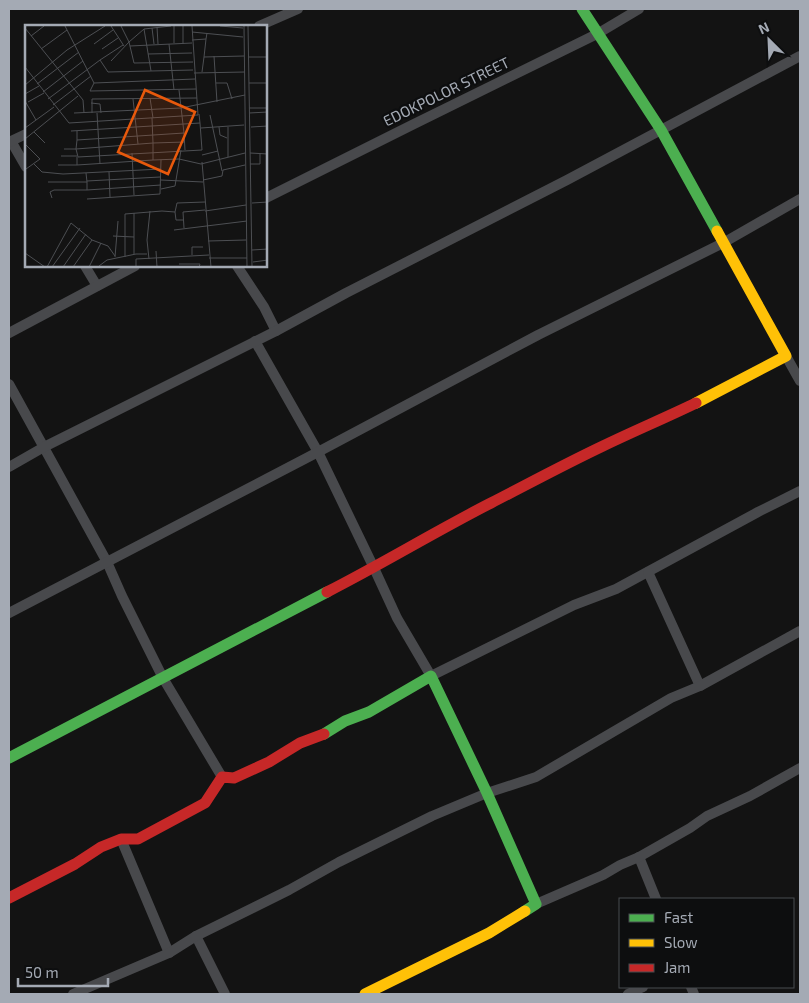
<svg xmlns="http://www.w3.org/2000/svg" width="809" height="1003" viewBox="0 0 809 1003" font-family="'Exo 2',sans-serif">
  <rect width="100%" height="100%" fill="#131313"/>
  <g fill="none" stroke-linecap="round" stroke-linejoin="round">
    <!-- street -->
    <g stroke="#48494c" stroke-width="10">
      <path d="M 259,26 L 298,9"/>
      <path d="M 11,141 L 26,167"/>
      <path d="M 9,142 L 26,134"/>
      <path d="M 266,198 L 412,125 L 597,34 L 639,9"/>
      <path d="M 85,266 L 97,286"/>
      <path d="M 237,266 L 264,307 L 276,331"/>
      <path d="M 9,333 L 135,266"/>
      <path d="M 255,341 L 318,452 L 374,568 L 397,618 L 431,676 L 574,605 L 616,589 L 758,512 L 800,491"/>
      <path d="M 786,356 L 800,381"/>
      <path d="M 9,384 L 107,562 L 122,596 L 163,678 L 222,777"/>
      <path d="M 9,467 L 44,447 L 276,331 L 346,293 L 567,180 L 800,56"/>
      <path d="M 648,572 L 700,686"/>
      <path d="M 9,613 L 318,452 L 538,335 L 723,243 L 800,199"/>
      <path d="M 121,839 L 169,953"/>
      <path d="M 639,857 L 656,899"/>
      <path d="M 536,904 L 603,875 L 620,865 L 639,857 L 690,828 L 707,816 L 750,796 L 800,768"/>
      <path d="M 196,936 L 225,994"/>
      <path d="M 691,987 L 694,994"/>
      <path d="M 73,994 L 169,953 L 196,936 L 289,890 L 339,862 L 432,816 L 487,793 L 536,777 L 671,698 L 700,686 L 800,631"/>
      <path d="M 628,994 L 643,987"/>
    </g>
    <!-- fast -->
    <g stroke="#4caf50" stroke-width="11">
      <path d="M 582,9 L 661,130 L 717,231"/>
      <path d="M 324,734 L 345,721 L 369,712 L 431,676 L 487,793 L 536,904 L 525,911"/>
      <path d="M 9,758 L 327,592"/>
    </g>
    <!-- slow -->
    <g stroke="#ffc107" stroke-width="11">
      <path d="M 696,403 L 786,356 L 717,231"/>
      <path d="M 365,994 L 489,933 L 525,911"/>
    </g>
    <!-- jam -->
    <g stroke="#c62828" stroke-width="11">
      <path d="M 327,592 C 382,564 436,531 491,503 C 528,484 565,464 603,446 C 634,431 665,418 696,403"/>
      <path d="M 9,898 L 75,864 L 101,847 L 121,839 L 138,839 L 205,803 L 222,777 L 234,778 L 269,762 L 300,743 L 324,734"/>
    </g>
  </g>
  <g text-anchor="middle" dominant-baseline="central" stroke-width="4.5" stroke-linejoin="round" paint-order="stroke">
    <!-- street labels -->
    <g font-size="15" fill="#a4aab4" stroke="#0d0e0f">
      <text transform="translate(446 91) rotate(-26)">EDOKPOLOR STREET</text>
    </g>
  </g>
  <!-- overview -->
  <g transform="translate(25 25)">
    <rect width="242" height="242" fill="#131313"/>
    <path fill="none" stroke="#4d4f53" stroke-width="1" d="M 40,1 L 69,58 L 65,66 L 171,64M 86,1 L 99,21M 149,1 L 149,18M 195,1 L 218,3M 219,1 L 222,242M 223,1 L 227,242M 132,2 L 133,19M 0,3 L 58,75 L 59,88M 127,3 L 129,19M 119,4 L 104,17 L 109,38 L 168,37M 167,7 L 218,12M 6,11 L 19,1M 181,14 L 179,32 L 219,31M 167,15 L 181,14 L 182,8M 69,19 L 88,5M 144,19 L 149,65M 158,19 L 158,1M 105,21 L 167,18M 16,24 L 42,5M 77,24 L 93,13M 123,29 L 167,28M 189,31 L 192,77M 224,32 L 243,32M 75,35 L 98,20M 86,36 L 104,17 L 96,1M 0,42 L 44,98 L 173,90 L 167,1M 126,46 L 119,4 L 146,1M 177,47 L 179,32M 169,48 L 220,47M 69,58 L 170,54M 191,58 L 202,58 L 207,74M 224,58 L 243,58M 12,59 L 54,27M 0,60 L 42,25 L 80,1M 18,67 L 58,36M 0,69 L 14,61M 125,73 L 128,93M 23,74 L 75,35 L 83,47 L 168,45M 108,74 L 113,119M 0,76 L 11,95M 3,77 L 19,68M 66,78 L 75,79 L 76,88M 28,80 L 66,51M 224,83 L 243,83M 49,88 L 156,83 L 220,70M 67,88 L 67,74 L 172,73M 72,88 L 75,139M 224,88 L 243,87M 185,90 L 197,146M 127,93 L 128,118 L 160,117M 194,102 L 195,110 L 202,113M 226,102 L 243,101M 0,103 L 29,82M 176,103 L 219,100M 46,106 L 175,98 L 174,89M 52,106 L 52,115 L 159,108 L 154,65M 9,107 L 20,118M 159,108 L 160,125M 0,114 L 53,71M 52,115 L 51,124 L 128,118 L 128,135 L 52,140 L 52,132M 0,119 L 15,134 L 1,144M 39,124 L 51,124 L 53,132 L 177,125 L 175,98M 107,128 L 109,170M 225,128 L 243,129M 177,130 L 193,126M 36,131 L 52,131M 203,132 L 203,102M 128,135 L 154,134 L 176,139 L 220,128M 177,137 L 186,242M 9,139 L 17,147 L 38,149 L 136,144M 225,139 L 235,139 L 235,128M 33,140 L 52,140M 84,147 L 85,172M 136,155 L 178,157M 178,155 L 197,151 L 198,145 L 220,140M 62,156 L 135,152M 23,157 L 62,157 L 61,148M 136,164 L 150,161 L 156,125M 62,165 L 136,160M 27,173 L 25,167 L 29,165 L 62,165 L 62,157M 62,174 L 135,169 L 136,135M 227,178 L 243,177M 180,186 L 221,180M 150,187 L 152,178 L 180,177M 159,203 L 158,187 L 180,185M 149,205 L 222,196M 88,211 L 109,212M 67,215 L 83,221 L 90,231M 183,216 L 221,215M 227,225 L 243,224M 131,226 L 132,242M 0,228 L 20,242M 109,229 L 109,188M 167,230 L 167,222 L 178,222M 90,232 L 93,196M 100,232 L 100,189 L 137,186 L 150,187 L 151,195 L 159,195M 184,233 L 222,233M 124,234 L 122,215 L 125,186M 228,237 L 243,235M 154,239 L 175,239 L 174,242M 74,241 L 82,235 L 111,229 L 122,229M 22,242 L 46,198 L 67,215 L 48,242M 27,242 L 55,203M 38,242 L 61,209M 64,242 L 76,218M 111,242 L 111,234 L 184,230"/>
    <path fill="#e8590c" fill-opacity="0.15" stroke="#e8590c" stroke-width="2.5" d="M 120,65 L 170,87 L 143,149 L 93,127 Z"/>
    <rect width="242" height="242" fill="none" stroke="#a4aab4" stroke-width="2.5"/>
  </g>
  <!-- border -->
  <rect width="809" height="1003" fill="none" stroke="#a4aab4" stroke-width="20"/>
  <!-- legend -->
  <rect x="619" y="898" width="175" height="90" fill="#0d0e0f" stroke="#494c51"/>
  <rect x="629" y="914" width="25" height="8" fill="#4caf50" stroke="#494c51"/>
  <text x="664" y="923" font-size="15" fill="#a4aab4">Fast</text>
  <rect x="629" y="939" width="25" height="8" fill="#ffc107" stroke="#494c51"/>
  <text x="664" y="948" font-size="15" fill="#a4aab4">Slow</text>
  <rect x="629" y="964" width="25" height="8" fill="#c62828" stroke="#494c51"/>
  <text x="664" y="973" font-size="15" fill="#a4aab4">Jam</text>
  <!-- north arrow -->
  <g transform="translate(769 40) rotate(336)" stroke="#0d0e0f" stroke-width="4" paint-order="stroke">
  <path d="M0-4L9 19L0 12L-9 19Z" fill="#a4aab4"/>
  <text y="-8" font-size="14" font-weight="bold" text-anchor="middle" fill="#a4aab4">N</text>
  </g>
  <!-- scale -->
  <path d="M18 978v8h90v-8" fill="none" stroke="#a4aab4" stroke-width="2.5"/>
  <text x="25" y="978" font-size="15" fill="#a4aab4" stroke="#0d0e0f" stroke-width="4" paint-order="stroke">50 m</text>
</svg>
